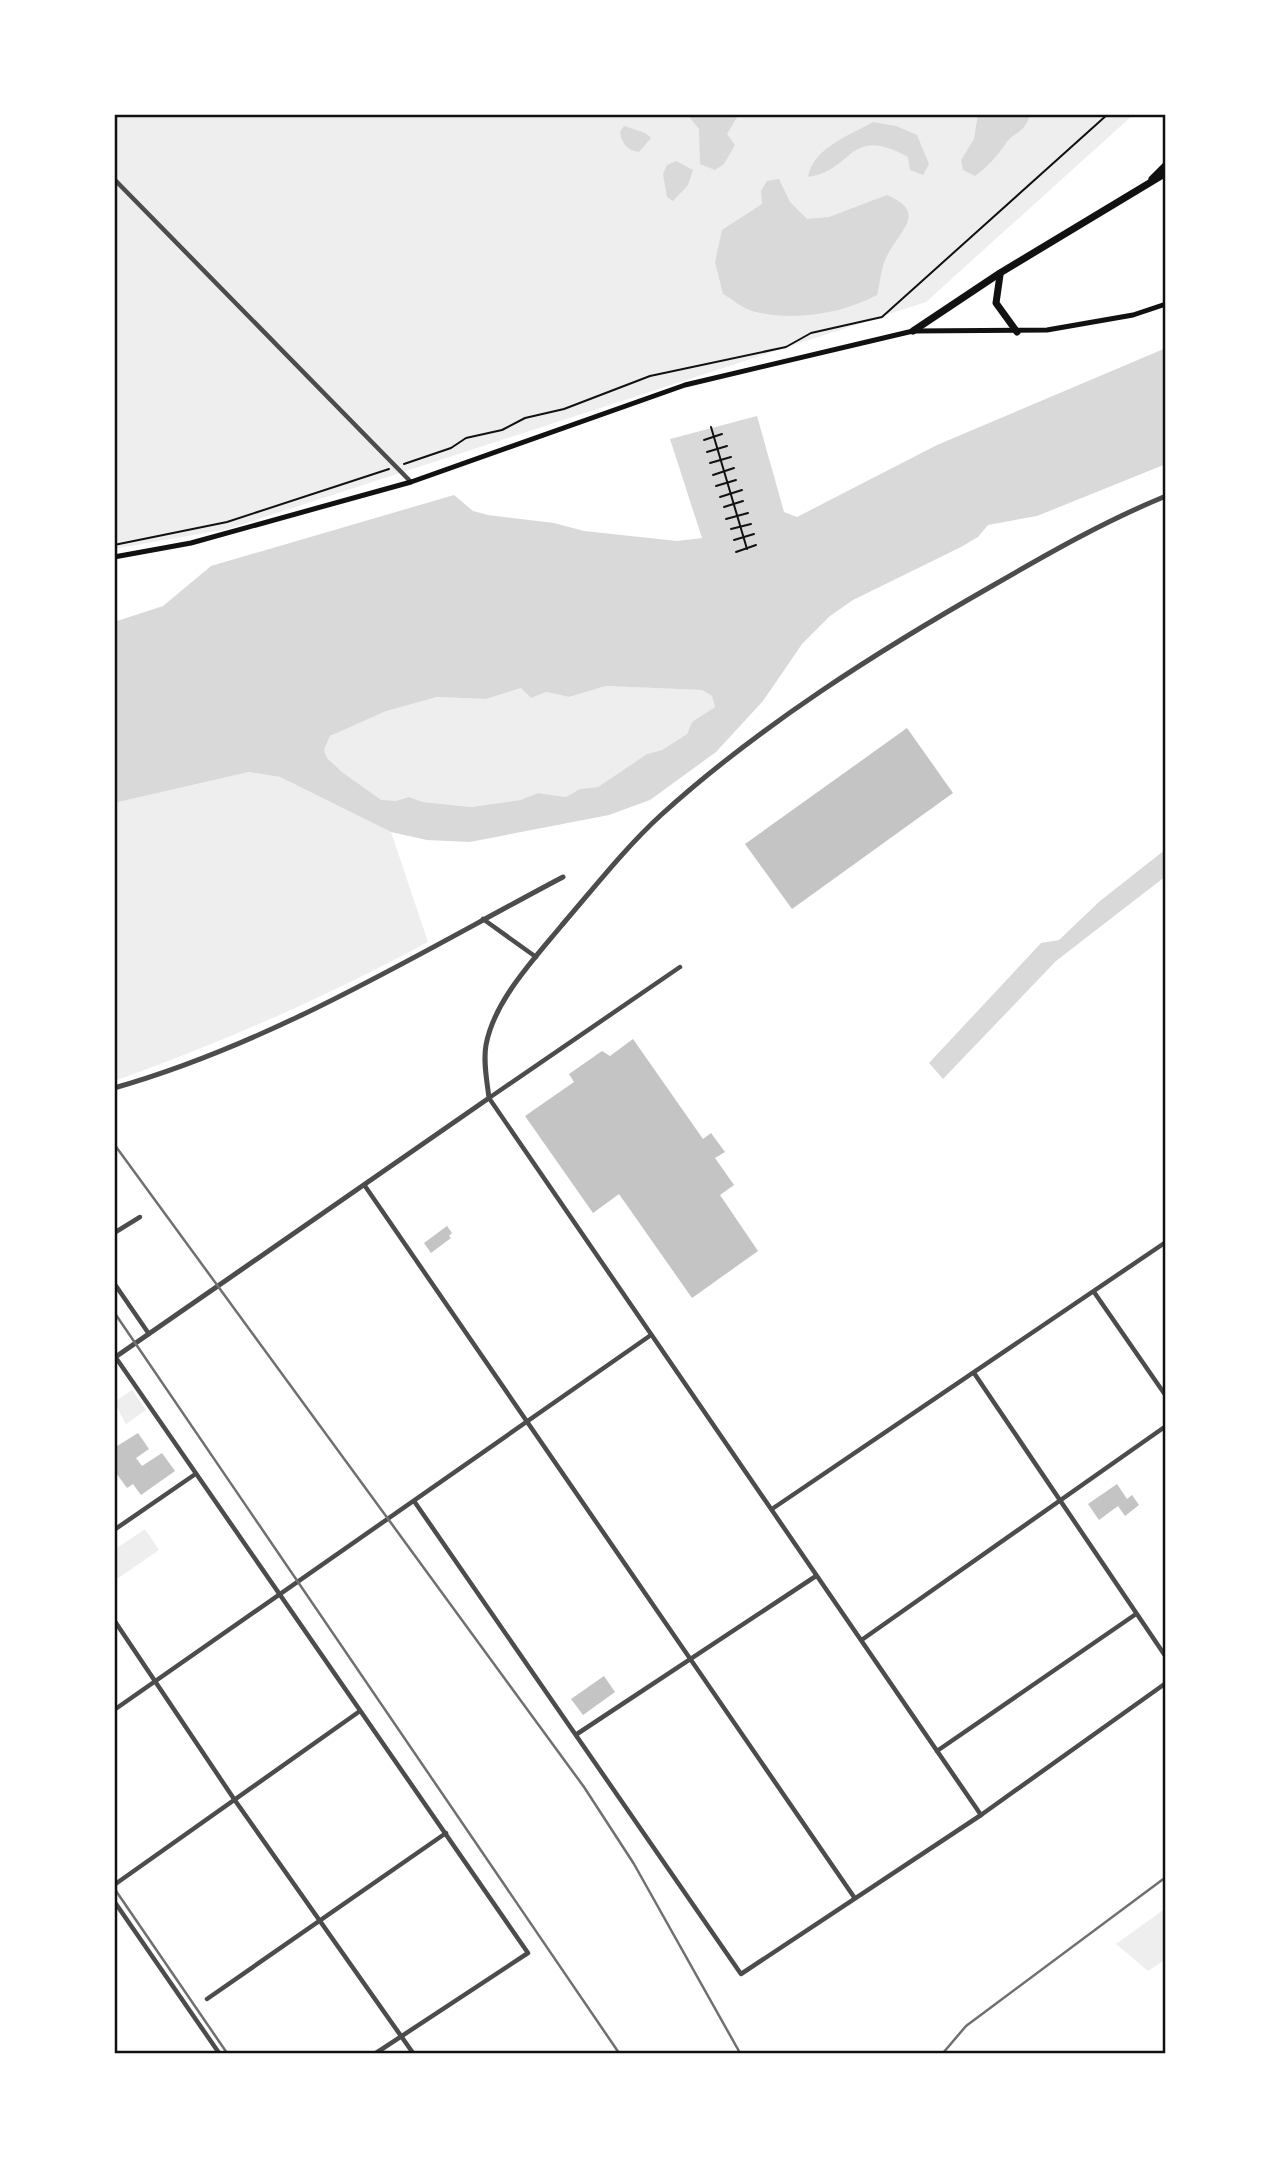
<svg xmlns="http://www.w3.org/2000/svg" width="1280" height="2167" viewBox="0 0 1280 2167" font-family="'Varela Round',sans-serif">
  <rect width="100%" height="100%" fill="#fff"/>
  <!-- green -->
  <g fill="#eee">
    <path d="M 114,114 L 1134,114 L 926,302 L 228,529 L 114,549 Z"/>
    <path d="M 606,686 L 702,690 L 712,696 L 715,707 L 692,722 L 687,734 L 662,750 L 647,754 L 598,787 L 580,789 L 566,797 L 538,793 L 520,800 L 471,807 L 423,802 L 409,797 L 395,801 L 381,801 L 342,772 L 327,758 L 324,750 L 330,736 L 386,710 L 437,697 L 486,699 L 521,688 L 531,698 L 546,692 L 569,697 Z"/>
    <path d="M 249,772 L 280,777 L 391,832 L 428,942 C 327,997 222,1042 114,1081 L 114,803 Z"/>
    <path d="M 132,1390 L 146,1410 L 126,1424 L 114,1402 Z"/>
    <path d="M 145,1529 L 159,1550 L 114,1581 L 114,1550 Z"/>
    <path d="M 1166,1908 L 1166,1959 L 1148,1971 L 1116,1944 Z"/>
  </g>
  <!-- water -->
  <g fill="#d9d9d9" fill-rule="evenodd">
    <path d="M 687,114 L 739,114 L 727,134 L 735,145 L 724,164 L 715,170 L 700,164 L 699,129 Z"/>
    <path d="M 978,114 L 1031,114 C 1021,137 1017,129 1006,143 C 997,156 989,166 975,176 L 963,170 L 961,160 L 974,139 Z"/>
    <path d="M 873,122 L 896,126 L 917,135 L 929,164 L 923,175 L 910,170 L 908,157 C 848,124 855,170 808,177 C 813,148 850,135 873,122 Z"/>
    <path d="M 624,126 L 645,133 L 651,138 L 639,152 C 627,150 622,144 620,132 Z"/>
    <path d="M 676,161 L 693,170 L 688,185 L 673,201 L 667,197 L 663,174 L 667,165 Z"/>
    <path d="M 779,179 L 790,202 L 807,219 L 829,217 L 887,195 C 929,213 899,230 886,258 C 881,268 880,284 877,295 C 841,314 793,322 752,311 C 742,308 732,299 723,294 L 715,262 L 722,230 L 762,204 L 761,191 L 767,181 Z"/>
    <path d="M 1166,348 L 1166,464 L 1037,516 L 988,525 L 978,537 L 961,547 L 853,600 L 830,616 L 802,644 L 763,701 L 716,752 L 650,800 L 609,815 L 470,842 L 427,840 L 391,832 L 280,777 L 249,772 L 114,803 L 114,622 L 163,606 L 211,566 L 454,495 L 473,511 L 488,515 L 554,523 L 584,531 L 677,541 L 702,538 L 670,439 L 757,416 L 784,512 L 797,517 L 937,445 ZM 606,686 L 702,690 L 712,696 L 715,707 L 692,722 L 687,734 L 662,750 L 647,754 L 598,787 L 580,789 L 566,797 L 538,793 L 520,800 L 471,807 L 423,802 L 409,797 L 395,801 L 381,800 L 342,772 L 327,758 L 324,750 L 330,736 L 386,711 L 437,697 L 486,699 L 521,688 L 531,698 L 546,692 L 569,697 Z"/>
    <path d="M 1166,849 L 1166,876 L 1056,961 L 943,1079 L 929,1063 L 1041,943 L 1059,940 L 1100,901 Z"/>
  </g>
  <!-- building -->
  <g fill="#c4c4c4">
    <path d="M 907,728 L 953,793 L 792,909 L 745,844 Z"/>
    <path d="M 633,1039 L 703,1139 L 711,1133 L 725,1152 L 715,1158 L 734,1185 L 720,1195 L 758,1251 L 692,1298 L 619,1194 L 593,1213 L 525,1116 L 574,1082 L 569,1074 L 602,1051 L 610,1056 Z"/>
    <path d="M 447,1226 L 452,1233 L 449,1236 L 451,1238 L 431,1253 L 424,1243 Z"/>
    <path d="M 138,1433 L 149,1449 L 136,1458 L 142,1466 L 162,1453 L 175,1471 L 141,1495 L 133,1484 L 127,1488 L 114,1470 L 114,1448 Z"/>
    <path d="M 1117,1484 L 1127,1499 L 1132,1495 L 1139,1505 L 1125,1516 L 1118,1506 L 1099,1520 L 1088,1504 Z"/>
    <path d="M 604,1676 L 615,1692 L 583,1715 L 571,1699 Z"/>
  </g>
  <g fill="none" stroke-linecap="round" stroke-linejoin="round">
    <!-- path -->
    <g stroke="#111" stroke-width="2">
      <path d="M 711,427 L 747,549"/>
      <path d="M 704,440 L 722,434"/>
      <path d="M 707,452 L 727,446"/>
      <path d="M 710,463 L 731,457"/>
      <path d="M 404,464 L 451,448 L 466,438 L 502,430 L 525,418 L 564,409 L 650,376 L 786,347 L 811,333 L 882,317 L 1108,114"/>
      <path d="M 713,475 L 734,468"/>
      <path d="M 716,486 L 736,480"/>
      <path d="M 720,497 L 742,490"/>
      <path d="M 724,507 L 743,501"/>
      <path d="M 726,519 L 748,513"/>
      <path d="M 731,529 L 751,524"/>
      <path d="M 734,540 L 754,534"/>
      <path d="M 114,545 L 227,522 L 389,469"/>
      <path d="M 736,552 L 756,545"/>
    </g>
    <!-- minor -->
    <g stroke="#4c4c4c" stroke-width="4.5">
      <path d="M 114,179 L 411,482"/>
      <path d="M 483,919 L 536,957"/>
      <path d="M 680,967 L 489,1098 L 981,1815"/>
      <path d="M 365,1186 L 854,1897"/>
      <path d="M 114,1233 L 140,1217"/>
      <path d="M 114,1283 L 149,1334"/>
      <path d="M 1094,1292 L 1166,1396"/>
      <path d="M 114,1355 L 528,1953 L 376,2053"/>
      <path d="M 974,1373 L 1166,1657"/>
      <path d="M 414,1501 L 741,1974 L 981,1815 L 1166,1683"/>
      <path d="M 772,1509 L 1166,1242"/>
      <path d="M 114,1530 L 194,1475"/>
      <path d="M 114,1620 L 234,1799 L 413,2053"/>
      <path d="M 863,1639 L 1166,1426"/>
      <path d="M 114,1710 L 651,1335"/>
      <path d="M 577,1734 L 816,1576"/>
      <path d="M 937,1751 L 1136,1614"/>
      <path d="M 114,1885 L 360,1711"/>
      <path d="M 114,1901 L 219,2053"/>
      <path d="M 207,1999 L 446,1833"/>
    </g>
    <!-- tertiary -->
    <g stroke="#4c4c4c" stroke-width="5">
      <path d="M 114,1088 C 273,1043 417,954 563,877"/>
      <path d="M 114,1358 L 489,1098 C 487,1081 483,1062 486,1045 C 494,1001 534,959 562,925 C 594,888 625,848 661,815 C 759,726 878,651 992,586 C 1049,553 1105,521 1166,496"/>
    </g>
    <!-- secondary -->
    <path stroke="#111" stroke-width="5" d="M 114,557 L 191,543 L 411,482 L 685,385 L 913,331 L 1047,330 L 1133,315 L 1166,304"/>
    <!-- motorway -->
    <g stroke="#111" stroke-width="7">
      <path d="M 1152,179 L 1166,165"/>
      <path d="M 1000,275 L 996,303 L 1017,332"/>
      <path d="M 913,331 L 1000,273 L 1166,173"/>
    </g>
    <!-- rail -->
    <g stroke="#707070" stroke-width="2.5">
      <path d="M 114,1144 L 584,1787 L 634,1864 L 740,2053"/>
      <path d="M 114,1312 L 619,2053"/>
      <path d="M 114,1888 L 227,2053"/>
      <path d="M 943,2053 L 966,2026 L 1166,1877"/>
    </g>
  </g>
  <!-- border -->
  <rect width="1280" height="2167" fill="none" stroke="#ffffff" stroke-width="231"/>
  <rect x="116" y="116" width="1048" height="1936" fill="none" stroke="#111" stroke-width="2.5"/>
</svg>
